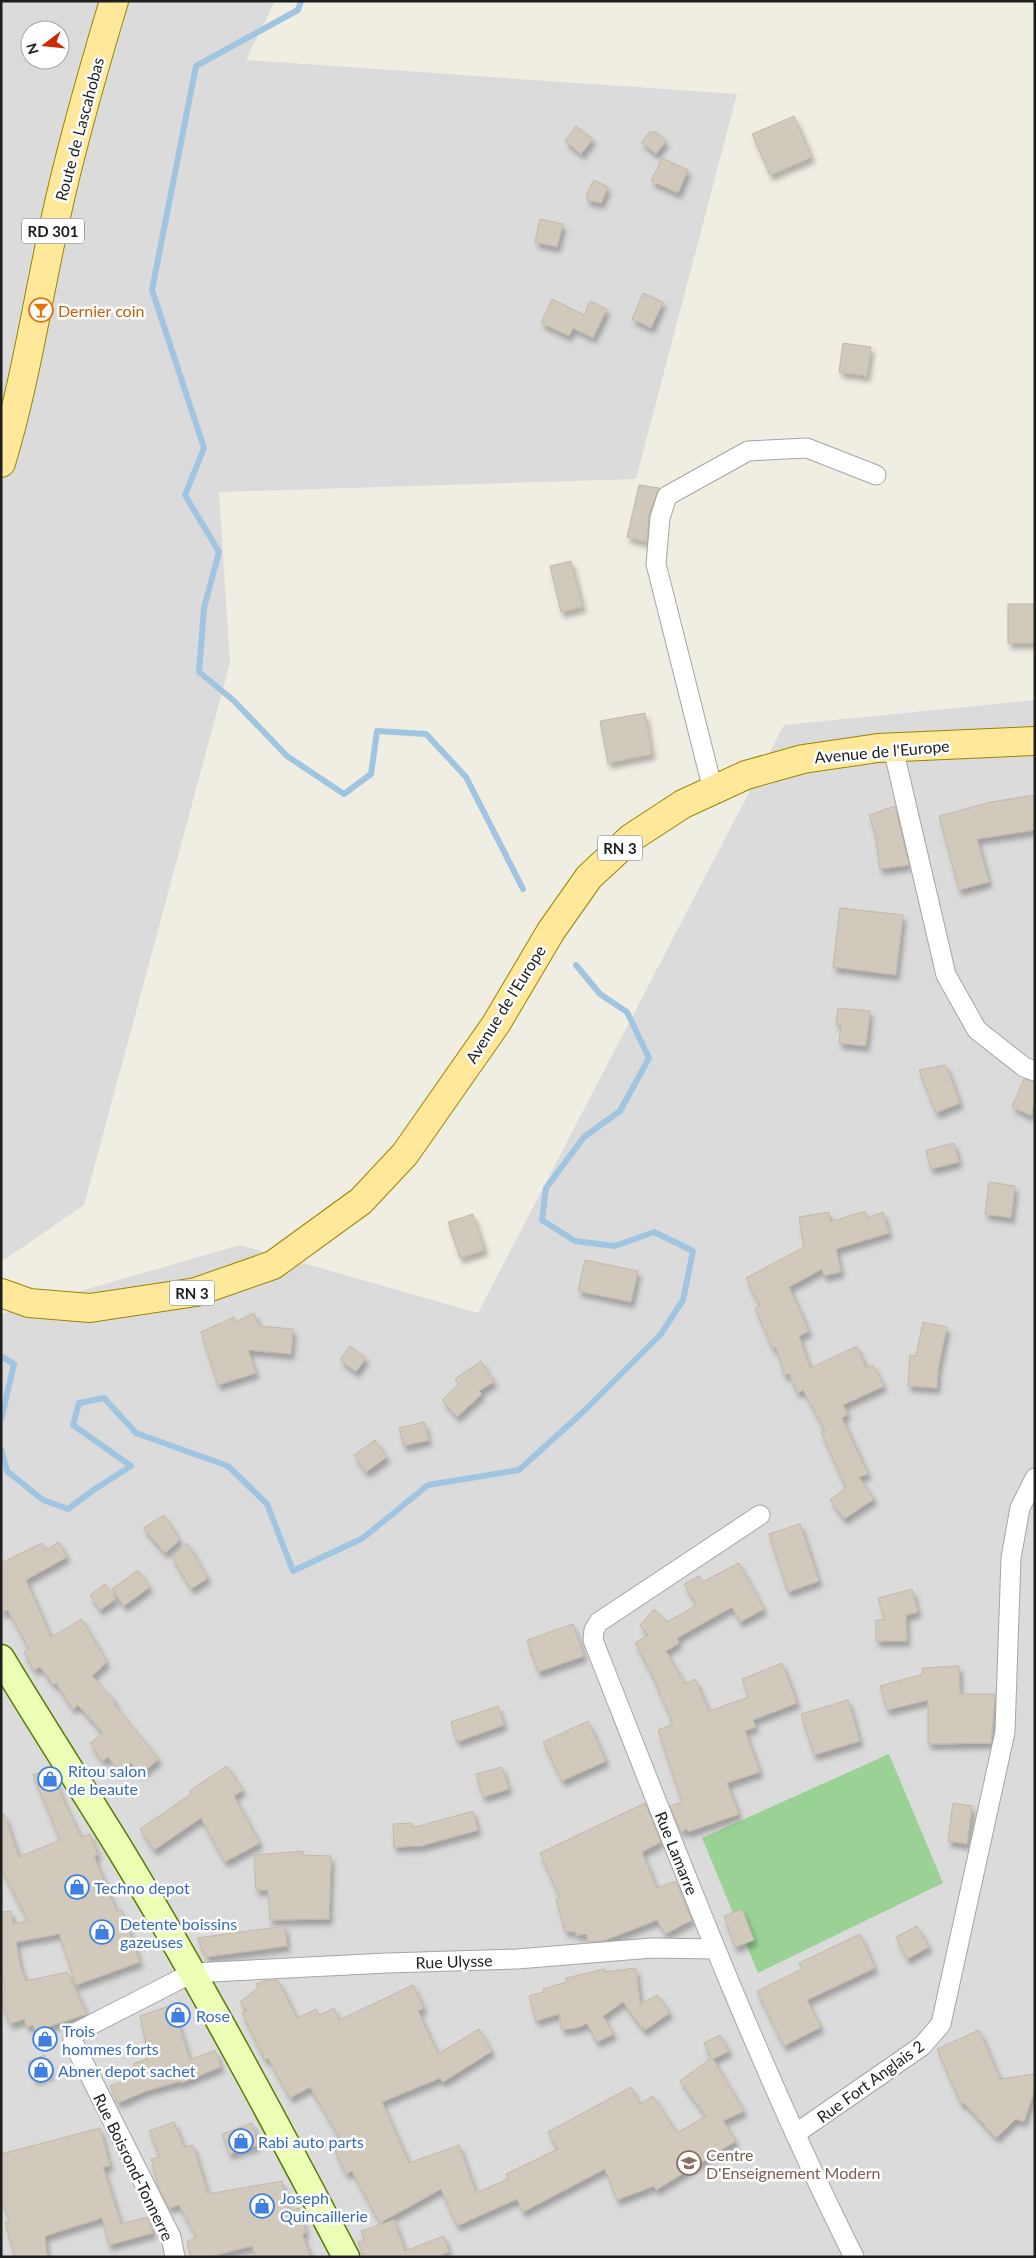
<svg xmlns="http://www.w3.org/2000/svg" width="1036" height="2258" viewBox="0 0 1036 2258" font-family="Lato,sans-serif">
  <defs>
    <filter id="shadow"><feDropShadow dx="3" dy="5.5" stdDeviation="2.5" flood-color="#0004"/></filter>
  </defs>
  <rect width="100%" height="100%" fill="#f0eee3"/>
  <!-- residential -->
  <g fill="#dcdbdb" fill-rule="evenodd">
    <path d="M 1,1 L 275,1 L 246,60 L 737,94 L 636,479 L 219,492 L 230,663 L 84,1205 L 1,1262 ZM 30,30 L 60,30 L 60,60 L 30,60 Z"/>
    <path d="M 1035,700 L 1035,2257 L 1,2257 L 1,1314 L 240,1245 L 478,1313 L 784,725 Z"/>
  </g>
  <!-- forest -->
  <path fill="#9ad295" d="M 889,1754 L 943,1883 L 758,1973 L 702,1838 Z"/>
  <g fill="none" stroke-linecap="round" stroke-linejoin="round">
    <!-- stream -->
    <g stroke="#a0c5e1" stroke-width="6">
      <path d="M 301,1 L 298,10 L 196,66 L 152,290 L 204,448 L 185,495 L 219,552 L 204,608 L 199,672 L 233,700 L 287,756 L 344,794 L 371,774 L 377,731 L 426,734 L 466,777 L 523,889"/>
      <path d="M 1,1356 L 14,1364 L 1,1420"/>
      <path d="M 1,1449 L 7,1471 L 43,1500 L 68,1509 L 92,1491 L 131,1466 L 73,1425 L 79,1403 L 104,1398 L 136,1433 L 228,1466 L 267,1504 L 293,1571 L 363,1538 L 428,1485 L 519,1470 L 584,1411 L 661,1334 L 683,1300 L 693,1251 L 654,1232 L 615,1246 L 575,1241 L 542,1220 L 546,1188 L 584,1137 L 620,1111 L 649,1058 L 627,1012 L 600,994 L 576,965"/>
    </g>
  </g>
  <!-- building -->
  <g fill="#d0c9bc" stroke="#c3b8a5" filter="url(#shadow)">
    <path d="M 794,116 L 812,157 L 770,175 L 752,134 Z"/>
    <path d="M 576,126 L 593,139 L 581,154 L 565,141 Z"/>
    <path d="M 650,132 L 656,132 L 666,141 L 656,154 L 641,142 Z"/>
    <path d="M 662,158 L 688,170 L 678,193 L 651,181 Z"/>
    <path d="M 594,180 L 608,187 L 601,203 L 587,200 L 587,193 Z"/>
    <path d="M 540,219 L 563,224 L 557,247 L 535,242 Z"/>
    <path d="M 643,293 L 663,302 L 651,328 L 632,319 Z"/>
    <path d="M 552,299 L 584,315 L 590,301 L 607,309 L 593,338 L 573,328 L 569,336 L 541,323 Z"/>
    <path d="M 843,343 L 871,347 L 867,376 L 839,372 Z"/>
    <path d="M 639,485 L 659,488 L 649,515 L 647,542 L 627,537 Z"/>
    <path d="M 571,561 L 583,607 L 561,612 L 550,566 Z"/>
    <rect x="1008" y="604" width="27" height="39"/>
    <path d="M 645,713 L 652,754 L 608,763 L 600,721 Z"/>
    <path d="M 1035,795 L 1035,830 L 977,839 L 989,882 L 959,890 L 939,816 L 991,802 Z"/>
    <path d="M 895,806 L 909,865 L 880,869 L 875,833 L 869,815 Z"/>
    <path d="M 840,908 L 903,915 L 896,975 L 833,967 Z"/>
    <path d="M 838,1008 L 870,1011 L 866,1046 L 839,1043 L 841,1025 L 836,1025 Z"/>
    <path d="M 946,1065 L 960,1103 L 936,1113 L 919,1070 Z"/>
    <path d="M 1024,1079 L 1035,1082 L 1035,1100 L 1031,1116 L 1012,1107 Z"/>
    <path d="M 954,1143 L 959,1162 L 931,1169 L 926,1150 Z"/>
    <path d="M 989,1182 L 1015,1186 L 1011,1218 L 985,1214 Z"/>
    <path d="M 865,1211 L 867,1218 L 883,1212 L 889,1233 L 836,1249 L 841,1272 L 824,1276 L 822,1269 L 789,1287 L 809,1331 L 799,1336 L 810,1368 L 857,1346 L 866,1368 L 873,1365 L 884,1386 L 843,1405 L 848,1414 L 842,1418 L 868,1474 L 859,1477 L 874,1499 L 844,1519 L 830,1500 L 846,1488 L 821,1432 L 825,1430 L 803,1390 L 797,1393 L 789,1374 L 784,1375 L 776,1347 L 773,1349 L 755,1308 L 760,1306 L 746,1278 L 804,1247 L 799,1217 L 829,1212 L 830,1222 Z"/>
    <path d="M 473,1214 L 485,1250 L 460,1258 L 448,1222 Z"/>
    <path d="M 585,1260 L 638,1271 L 631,1302 L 578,1291 Z"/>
    <path d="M 254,1313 L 259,1326 L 293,1329 L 291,1354 L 248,1350 L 256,1373 L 218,1385 L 201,1332 L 234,1317 L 236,1322 Z"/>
    <path d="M 923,1322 L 947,1327 L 938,1369 L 937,1388 L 908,1386 L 910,1355 L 916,1356 Z"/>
    <path d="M 350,1346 L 366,1358 L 356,1372 L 340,1360 Z"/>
    <path d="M 481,1361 L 494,1382 L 479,1391 L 482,1394 L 457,1417 L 442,1400 L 459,1384 L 455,1379 Z"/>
    <path d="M 424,1422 L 429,1440 L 404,1446 L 399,1428 Z"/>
    <path d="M 375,1440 L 387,1457 L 366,1472 L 354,1455 Z"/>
    <path d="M 164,1515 L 180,1540 L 165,1553 L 143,1528 Z"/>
    <path d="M 800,1524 L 819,1581 L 788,1592 L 769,1534 Z"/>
    <path d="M 59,1542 L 67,1557 L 26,1580 L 51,1637 L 82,1619 L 107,1662 L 92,1676 L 116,1702 L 114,1704 L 159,1759 L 141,1774 L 131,1763 L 120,1772 L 108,1757 L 102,1761 L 90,1743 L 103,1733 L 78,1705 L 73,1709 L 56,1683 L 54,1685 L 40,1667 L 34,1670 L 24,1652 L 29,1649 L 8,1610 L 1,1613 L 1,1563 L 42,1543 L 46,1550 Z"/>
    <path d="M 187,1543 L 208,1578 L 191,1589 L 172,1557 Z"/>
    <path d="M 739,1563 L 764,1609 L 740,1622 L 732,1607 L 677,1638 L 679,1643 L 666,1651 L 685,1684 L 695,1679 L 709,1711 L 749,1697 L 742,1679 L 782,1663 L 797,1703 L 753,1720 L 756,1727 L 745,1731 L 760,1772 L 727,1783 L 739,1814 L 688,1832 L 687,1829 L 681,1832 L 670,1806 L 682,1802 L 658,1730 L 673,1724 L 651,1672 L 635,1643 L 648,1635 L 640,1625 L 654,1609 L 667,1622 L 697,1605 L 684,1584 L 699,1576 L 702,1582 Z"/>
    <path d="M 138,1570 L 150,1587 L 124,1606 L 112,1589 Z"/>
    <path d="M 105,1584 L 116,1599 L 100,1610 L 90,1595 Z"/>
    <path d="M 912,1589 L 918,1612 L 906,1615 L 907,1641 L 876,1641 L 876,1620 L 885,1620 L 878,1598 Z"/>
    <path d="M 573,1624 L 584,1656 L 538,1672 L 527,1640 Z"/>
    <path d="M 959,1666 L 960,1694 L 995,1694 L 991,1743 L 928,1744 L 928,1700 L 887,1710 L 880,1686 L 923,1674 L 922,1668 Z"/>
    <path d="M 848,1700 L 860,1741 L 814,1755 L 801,1714 Z"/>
    <path d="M 498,1706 L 504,1725 L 457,1742 L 451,1722 Z"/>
    <path d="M 588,1721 L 606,1761 L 562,1781 L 543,1742 Z"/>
    <path d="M 227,1766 L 243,1790 L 234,1796 L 260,1843 L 225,1862 L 201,1818 L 154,1850 L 140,1829 L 191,1794 L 189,1791 Z"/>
    <path d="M 502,1767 L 509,1789 L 483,1797 L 476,1774 Z"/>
    <path d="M 51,1768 L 65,1804 L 81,1837 L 90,1834 L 98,1855 L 94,1856 L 117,1912 L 122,1910 L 140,1962 L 76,1985 L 59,1934 L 16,1942 L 20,1965 L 26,1981 L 67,1972 L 87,2014 L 35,2031 L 33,2025 L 27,2027 L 24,2019 L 10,2024 L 1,2001 L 1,1994 L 5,1992 L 1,1966 L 1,1912 L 11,1911 L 13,1924 L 28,1921 L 1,1868 L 1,1815 L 4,1814 L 19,1857 L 60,1840 L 33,1775 Z"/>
    <path d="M 645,1803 L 661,1842 L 642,1852 L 657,1888 L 676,1881 L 692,1920 L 665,1934 L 657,1920 L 603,1941 L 588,1942 L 587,1934 L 576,1935 L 576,1932 L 565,1931 L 556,1899 L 560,1898 L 540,1853 Z"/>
    <path d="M 953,1803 L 972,1806 L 967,1844 L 948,1841 Z"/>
    <path d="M 473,1811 L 478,1830 L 421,1846 L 394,1847 L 393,1824 L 412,1823 L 412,1828 Z"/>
    <path d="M 303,1851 L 303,1855 L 331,1856 L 329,1919 L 270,1920 L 268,1890 L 256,1890 L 254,1855 Z"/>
    <path d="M 742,1909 L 754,1940 L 735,1947 L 724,1916 Z"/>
    <path d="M 285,1926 L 287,1946 L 206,1957 L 197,1938 Z"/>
    <path d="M 917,1926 L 929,1947 L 907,1959 L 896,1937 Z"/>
    <path d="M 860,1934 L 875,1968 L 807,2000 L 821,2027 L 784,2046 L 757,1991 L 802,1969 L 799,1963 Z"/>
    <path d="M 636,1968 L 640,2004 L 658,1995 L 670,2013 L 645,2030 L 643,2026 L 644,2031 L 623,2002 L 603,2016 L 614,2034 L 597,2042 L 587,2023 L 580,2027 L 562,2030 L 559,2014 L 536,2021 L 529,1996 L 543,1992 L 543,1989 L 566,1982 L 566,1978 L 605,1969 L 605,1972 Z"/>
    <path d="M 278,1980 L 297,2018 L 316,2009 L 319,2015 L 334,2008 L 339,2020 L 413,1985 L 424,2008 L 418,2011 L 438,2054 L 479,2029 L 492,2051 L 443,2082 L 440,2078 L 382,2102 L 409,2163 L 459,2145 L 476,2193 L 508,2179 L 506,2174 L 558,2149 L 548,2132 L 631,2087 L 640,2104 L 653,2096 L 677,2133 L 706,2116 L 680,2081 L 711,2058 L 704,2043 L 720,2035 L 729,2051 L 713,2059 L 744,2111 L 723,2121 L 736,2141 L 656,2190 L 654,2186 L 617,2200 L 605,2169 L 523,2212 L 517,2199 L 457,2226 L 441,2189 L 380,2223 L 352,2171 L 346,2174 L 334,2149 L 344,2145 L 310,2087 L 290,2098 L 268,2058 L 265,2060 L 242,2013 L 247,2011 L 240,2002 L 258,1988 L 256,1984 L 264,1981 Z"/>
    <path d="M 172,2005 L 190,2060 L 215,2050 L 221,2067 L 181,2083 L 181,2081 L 146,2091 L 118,2103 L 110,2086 L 137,2075 L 133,2064 L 149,2058 L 140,2016 Z"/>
    <path d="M 979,2030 L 1000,2079 L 1035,2074 L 1035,2089 L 1024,2122 L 1016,2119 L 996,2138 L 964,2103 L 961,2104 L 937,2049 Z"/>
    <path d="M 44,2055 L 51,2073 L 35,2080 L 28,2062 Z"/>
    <path d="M 174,2122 L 184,2147 L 193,2145 L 208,2194 L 282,2181 L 289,2211 L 299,2208 L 306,2233 L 302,2234 L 311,2257 L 255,2257 L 252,2246 L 208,2257 L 191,2257 L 187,2241 L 197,2238 L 179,2205 L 169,2208 L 159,2189 L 151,2159 L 160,2157 L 149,2131 Z"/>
    <path d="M 252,2123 L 258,2145 L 229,2154 L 222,2134 Z"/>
    <path d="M 100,2128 L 110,2166 L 103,2167 L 121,2224 L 148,2217 L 153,2233 L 109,2245 L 102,2218 L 45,2236 L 47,2257 L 15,2257 L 5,2222 L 10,2221 L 1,2199 L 1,2154 Z"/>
    <path d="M 394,2220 L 405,2251 L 444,2236 L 449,2252 L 437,2257 L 364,2257 L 358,2242 L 365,2241 L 361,2231 Z"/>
  </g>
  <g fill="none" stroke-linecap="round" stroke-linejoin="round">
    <!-- street casing -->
    <g stroke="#a5a5a5" stroke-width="21">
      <g id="street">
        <path d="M 893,748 L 946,975 L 977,1030 L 1024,1067 L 1035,1071"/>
        <path d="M 713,790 L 656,564 L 660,518 L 667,496 L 748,451 L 807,448 L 876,475"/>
        <path d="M 760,1515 L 599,1622 L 594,1630 L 593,1640 C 675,1848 754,2057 854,2257"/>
        <path d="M 795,2134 L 922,2046 L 941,2024 L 1005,1732 L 1011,1558 L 1020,1508 L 1035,1478"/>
        <path d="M 175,2257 L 171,2237 L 73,2042 L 73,2037 L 77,2032 L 192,1973 L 387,1963 L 517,1959 L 652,1948 L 715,1949"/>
      </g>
    </g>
    <!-- secondary casing -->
    <g stroke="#547a00" stroke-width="29">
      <path id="secondary" d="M 1,1658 C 40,1723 81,1786 121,1851 C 201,1983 274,2120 346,2257"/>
    </g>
    <!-- primary casing -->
    <g stroke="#988500" stroke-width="30">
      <g id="primary">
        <path d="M 1,463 C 25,384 37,302 55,221 C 71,147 92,74 114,1"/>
        <path d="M 1,1293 L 29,1303 L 90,1308 L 196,1292 L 273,1265 L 361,1201 L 405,1154 L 496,1024 L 551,931 L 589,877 L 631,838 L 683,804 L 746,775 L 803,759 L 878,748 L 1035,741"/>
      </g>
    </g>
    <!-- street -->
    <use href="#street" stroke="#fff" stroke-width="19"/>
    <!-- secondary -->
    <use href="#secondary" stroke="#ebfeb3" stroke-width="26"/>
    <!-- primary -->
    <use href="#primary" stroke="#ffe899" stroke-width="28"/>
  </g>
  <!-- icons -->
  <defs>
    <g id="bar-ring" transform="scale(1.25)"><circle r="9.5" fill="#fff" stroke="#e8710a" stroke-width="1.5"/><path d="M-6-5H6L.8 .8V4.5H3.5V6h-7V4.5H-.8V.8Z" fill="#e8710a"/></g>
    <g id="shop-ring" transform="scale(1.25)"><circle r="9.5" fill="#fff" stroke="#3f7fe0" stroke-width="1.5"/><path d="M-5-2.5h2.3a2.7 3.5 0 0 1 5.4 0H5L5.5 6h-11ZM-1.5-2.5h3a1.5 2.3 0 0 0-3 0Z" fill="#3f7fe0"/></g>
    <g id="school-ring" transform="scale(1.25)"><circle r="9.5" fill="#fff" stroke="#8d6e63" stroke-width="1.5"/><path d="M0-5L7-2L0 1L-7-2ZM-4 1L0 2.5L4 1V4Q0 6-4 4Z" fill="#8d6e63"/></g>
  </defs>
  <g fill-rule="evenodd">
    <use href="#bar-ring" x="41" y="310"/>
    <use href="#shop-ring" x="50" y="1779"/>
    <use href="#shop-ring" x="77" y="1887"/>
    <use href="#shop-ring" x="102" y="1932"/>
    <use href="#shop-ring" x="178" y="2015"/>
    <use href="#shop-ring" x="45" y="2039"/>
    <use href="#shop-ring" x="41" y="2070"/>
    <use href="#shop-ring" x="241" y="2141"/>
    <use href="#school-ring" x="689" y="2163"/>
    <use href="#shop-ring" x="262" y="2206"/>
  </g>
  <g text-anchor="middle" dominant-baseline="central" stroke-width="5" stroke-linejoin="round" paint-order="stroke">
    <!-- shield labels -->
    <g fill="#fff" stroke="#626262" stroke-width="1">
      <rect x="22" y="218.5" width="62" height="25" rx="4"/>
      <rect x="597.5" y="835.5" width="45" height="25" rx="4"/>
      <rect x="169.5" y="1280.5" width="45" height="25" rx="4"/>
    </g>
    <g font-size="15" font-weight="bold" fill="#1e1e1e">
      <text x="53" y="231">RD 301</text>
      <text x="620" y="848">RN 3</text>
      <text x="192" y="1293">RN 3</text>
    </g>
    <!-- street labels -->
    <g font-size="16" fill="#1e1e1e" stroke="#fff">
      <text transform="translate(79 129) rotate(-75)">Route de Lascahobas</text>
      <text transform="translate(882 751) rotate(-5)">Avenue de l'Europe</text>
      <text transform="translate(505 1004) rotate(-58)">Avenue de l'Europe</text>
      <text transform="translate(677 1853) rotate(68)">Rue Lamarre</text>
      <text transform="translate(454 1961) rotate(-2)">Rue Ulysse</text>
      <text transform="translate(870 2081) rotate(-36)">Rue Fort Anglais 2</text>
      <text transform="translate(134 2167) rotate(64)">Rue Boisrond-Tonnerre</text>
    </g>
    <!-- food labels -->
    <g font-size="16" fill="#c56008" stroke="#fff" text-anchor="start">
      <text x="58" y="310">Dernier coin</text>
    </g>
    <!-- shop labels -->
    <g font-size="16" fill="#366cbe" stroke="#fff" text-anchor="start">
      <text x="68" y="1770">Ritou salon<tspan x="68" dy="18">de beaute</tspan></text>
      <text x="94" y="1887">Techno depot</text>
      <text x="120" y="1923">Detente boissins<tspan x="120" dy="18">gazeuses</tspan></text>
      <text x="196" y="2015">Rose</text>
      <text x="62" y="2030">Trois<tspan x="62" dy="18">hommes forts</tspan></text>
      <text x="58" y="2070">Abner depot sachet</text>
      <text x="258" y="2141">Rabi auto parts</text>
      <text x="280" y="2197">Joseph<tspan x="280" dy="18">Quincaillerie</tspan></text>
    </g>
    <!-- education labels -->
    <g font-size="16" fill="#785e54" stroke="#fff" text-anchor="start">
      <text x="706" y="2154">Centre<tspan x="706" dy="18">D'Enseignement Modern</tspan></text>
    </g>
  </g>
  <!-- border -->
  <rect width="1036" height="2258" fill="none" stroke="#1e1e1e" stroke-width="5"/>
  <!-- north arrow -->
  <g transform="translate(45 45) rotate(254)"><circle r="24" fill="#ffffff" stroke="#a5a5a5"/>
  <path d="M0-4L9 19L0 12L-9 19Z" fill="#cc2a00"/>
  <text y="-8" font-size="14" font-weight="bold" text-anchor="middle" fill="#1e1e1e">N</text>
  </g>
</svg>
